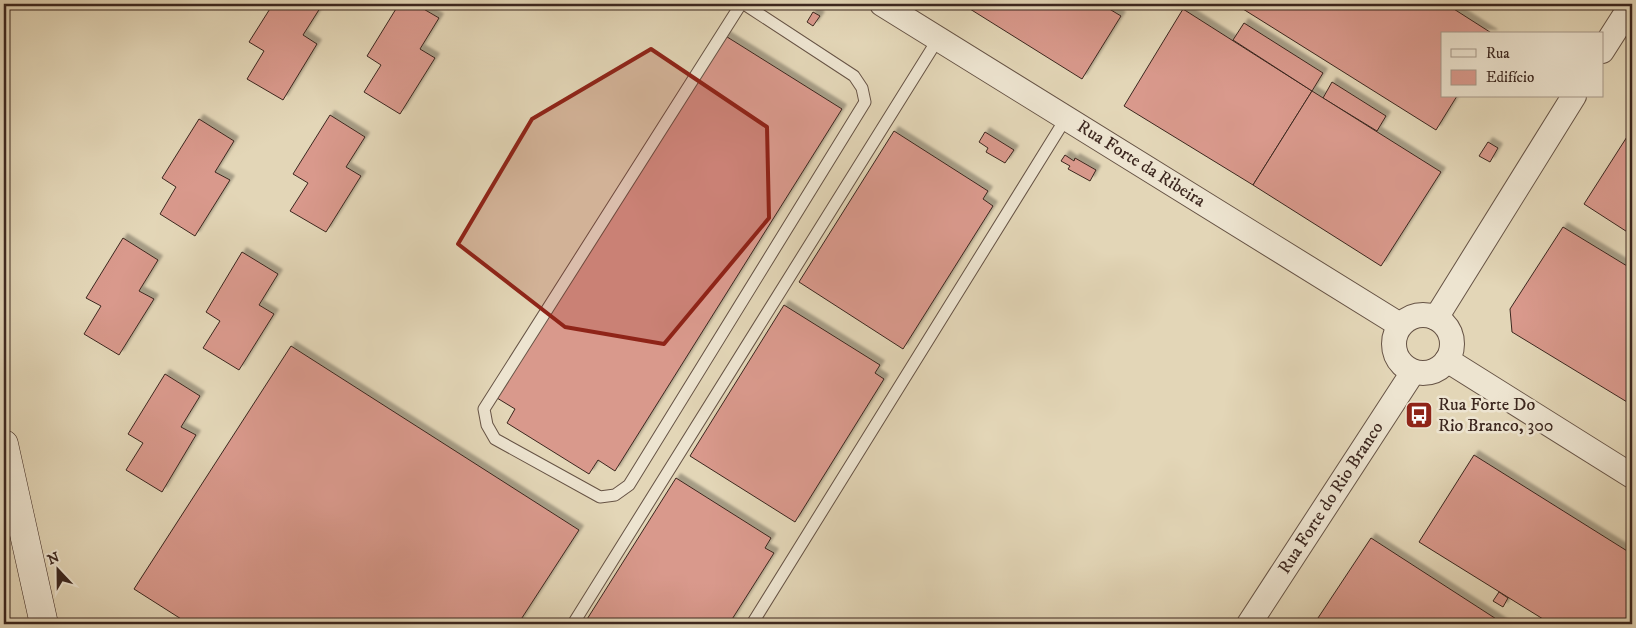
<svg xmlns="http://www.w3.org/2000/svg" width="1636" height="628" viewBox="0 0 1636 628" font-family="'IM FELL DW Pica',serif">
  <defs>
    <filter id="shadow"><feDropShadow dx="4.5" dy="-4.5" stdDeviation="1" flood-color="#0004"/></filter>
  </defs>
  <rect width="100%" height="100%" fill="#e3d6b7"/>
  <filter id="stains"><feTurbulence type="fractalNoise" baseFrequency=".004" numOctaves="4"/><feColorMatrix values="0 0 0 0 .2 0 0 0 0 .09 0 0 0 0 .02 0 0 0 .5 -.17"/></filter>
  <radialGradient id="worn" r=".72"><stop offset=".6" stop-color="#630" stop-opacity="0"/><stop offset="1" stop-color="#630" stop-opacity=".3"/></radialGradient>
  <!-- building -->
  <g fill="#d9998c" stroke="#3c271f" filter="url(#shadow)">
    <path d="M 273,4 L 322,5 L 303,35 L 317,44 L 283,100 L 247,79 L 264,51 L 249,42 Z"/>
    <path d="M 399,4 L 415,4 L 439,18 L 420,49 L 435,58 L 400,114 L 364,92 L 381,65 L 367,56 Z"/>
    <path d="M 962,4 L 1108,4 L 1106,7 L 1121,16 L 1082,79 Z"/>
    <path d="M 1235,4 L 1446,4 L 1493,34 L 1442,34 L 1442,96 L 1457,96 L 1436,130 Z"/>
    <path d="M 1183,9 L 1312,91 L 1253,185 L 1124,106 Z"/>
    <path d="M 813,12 L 820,16 L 813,26 L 807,22 Z"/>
    <path d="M 1244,23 L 1323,73 L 1312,91 L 1233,40 Z"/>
    <path d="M 724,35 L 842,109 L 615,471 L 598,460 L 589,474 L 507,423 L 515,409 L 497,398 Z"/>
    <path d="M 1332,82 L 1386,116 L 1377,131 L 1323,98 Z"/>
    <path d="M 1312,91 L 1441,172 L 1381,266 L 1253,185 Z"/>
    <path d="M 330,115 L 365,137 L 346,167 L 361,176 L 326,232 L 290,211 L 308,183 L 293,174 Z"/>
    <path d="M 199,119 L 234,141 L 215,172 L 230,180 L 195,236 L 160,214 L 176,187 L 162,178 Z"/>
    <path d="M 1632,129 L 1632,235 L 1584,204 Z"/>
    <path d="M 894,131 L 988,191 L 983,199 L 993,206 L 903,349 L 799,282 Z"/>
    <path d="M 985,132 L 1014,150 L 1005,163 L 986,152 L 988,148 L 979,142 Z"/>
    <path d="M 1488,142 L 1498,148 L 1490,162 L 1479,156 Z"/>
    <path d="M 1065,155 L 1074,161 L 1075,158 L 1096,170 L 1090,181 L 1068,169 L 1070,166 L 1061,161 Z"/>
    <path d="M 1563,227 L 1632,269 L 1632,405 L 1512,332 L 1510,309 Z"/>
    <path d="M 123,238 L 158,260 L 139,291 L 154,299 L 119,355 L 84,334 L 101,306 L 86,298 Z"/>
    <path d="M 242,252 L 278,274 L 259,305 L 274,314 L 239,370 L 203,348 L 220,321 L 206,312 Z"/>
    <path d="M 784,305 L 880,365 L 875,373 L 884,379 L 795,522 L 690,456 Z"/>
    <path d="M 291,346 L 579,530 L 518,624 L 189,624 L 134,589 Z"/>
    <path d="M 165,374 L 200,396 L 181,427 L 196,435 L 162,492 L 126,470 L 143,443 L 128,434 Z"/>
    <path d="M 1474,455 L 1632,554 L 1632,624 L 1551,624 L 1419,542 Z"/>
    <path d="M 676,478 L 771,538 L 765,548 L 774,553 L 729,624 L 584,624 Z"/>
    <path d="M 1371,538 L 1504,624 L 1314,624 Z"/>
    <path d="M 1499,592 L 1508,598 L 1503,607 L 1493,601 Z"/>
  </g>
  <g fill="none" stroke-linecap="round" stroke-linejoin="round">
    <!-- lane casing -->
    <g stroke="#665345" stroke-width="13">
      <g id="lane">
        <path d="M 741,4 L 484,409 L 487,425 L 495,439 L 600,497 L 615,495 L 629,485 L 865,102 L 862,88 L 854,76 L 744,4"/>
        <path d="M 573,624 L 938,39"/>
        <path d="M 752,624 L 1066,118"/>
      </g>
    </g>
    <!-- street casing -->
    <g stroke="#665345" stroke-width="26">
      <g id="street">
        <path d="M 882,4 L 1400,325"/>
        <path d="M 1602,51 L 1632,4"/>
        <circle cx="1423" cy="344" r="29"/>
        <path d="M 1436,318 L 1574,96"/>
        <path d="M 1447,360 L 1632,476"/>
        <path d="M 1249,624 L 1413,372"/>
      </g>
    </g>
    <!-- secondary casing -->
    <g stroke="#3c271f" stroke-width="29">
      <path id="secondary" d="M 4,444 L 44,624"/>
    </g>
    <!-- lane -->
    <use href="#lane" stroke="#ede4d0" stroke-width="11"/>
    <!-- street -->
    <use href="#street" stroke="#ede4d0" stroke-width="24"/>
    <!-- secondary -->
    <use href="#secondary" stroke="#ede4d0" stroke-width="28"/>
  </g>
  <!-- marked area -->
  <path fill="#8f2418" fill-opacity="0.2" stroke="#8f2418" stroke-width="4" stroke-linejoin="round" d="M 651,49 L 767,127 L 769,218 L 664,344 L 565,327 L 458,244 L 532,119 Z"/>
  <!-- icons -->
  <defs>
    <g id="bus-square" transform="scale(1.4375)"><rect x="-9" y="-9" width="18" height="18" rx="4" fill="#8f2418" stroke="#ede4d0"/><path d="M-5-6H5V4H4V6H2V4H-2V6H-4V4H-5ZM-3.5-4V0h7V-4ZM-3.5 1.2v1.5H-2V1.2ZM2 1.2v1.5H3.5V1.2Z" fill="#fff"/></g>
  </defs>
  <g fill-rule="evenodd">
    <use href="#bus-square" x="1419" y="415"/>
  </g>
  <g text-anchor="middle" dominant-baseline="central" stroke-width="5" stroke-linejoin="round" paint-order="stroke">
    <!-- street labels -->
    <g font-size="18" fill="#3c271f" stroke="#ede4d0">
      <text transform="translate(1141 164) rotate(32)">Rua Forte da Ribeira</text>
      <text transform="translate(1331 498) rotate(-57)">Rua Forte do Rio Branco</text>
    </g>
    <!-- poi labels -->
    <g font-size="18" fill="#3c271f" stroke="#ede4d0" text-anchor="start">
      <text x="1438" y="405">Rua Forte Do<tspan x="1438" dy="21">Rio Branco, 300</tspan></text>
    </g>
  </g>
  <!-- margin -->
  <rect width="1636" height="628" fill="none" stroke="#e3d6b7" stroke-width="20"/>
  <rect x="5" y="5" width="1626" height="618" fill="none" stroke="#3c271f" stroke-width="2.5"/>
  <rect x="10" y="10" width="1616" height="608" fill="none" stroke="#3c271f"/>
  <!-- legend -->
  <rect x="1441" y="32" width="162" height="65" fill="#ede4d0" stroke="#a69889"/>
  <rect x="1451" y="49" width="25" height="8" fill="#ede4d0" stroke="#a69889"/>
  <text x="1486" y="58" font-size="15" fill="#3c271f">Rua</text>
  <rect x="1451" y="70" width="25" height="15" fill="#d9998c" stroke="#a69889"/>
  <text x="1486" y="82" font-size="15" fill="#3c271f">Edifício</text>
  <!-- north arrow -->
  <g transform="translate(58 570) rotate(338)" stroke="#ede4d0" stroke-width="4" paint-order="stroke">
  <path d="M0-4L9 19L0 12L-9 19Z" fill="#3c271f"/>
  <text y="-8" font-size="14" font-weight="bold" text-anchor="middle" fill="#3c271f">N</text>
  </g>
  <rect width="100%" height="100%" filter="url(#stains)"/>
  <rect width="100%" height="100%" fill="url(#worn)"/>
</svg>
